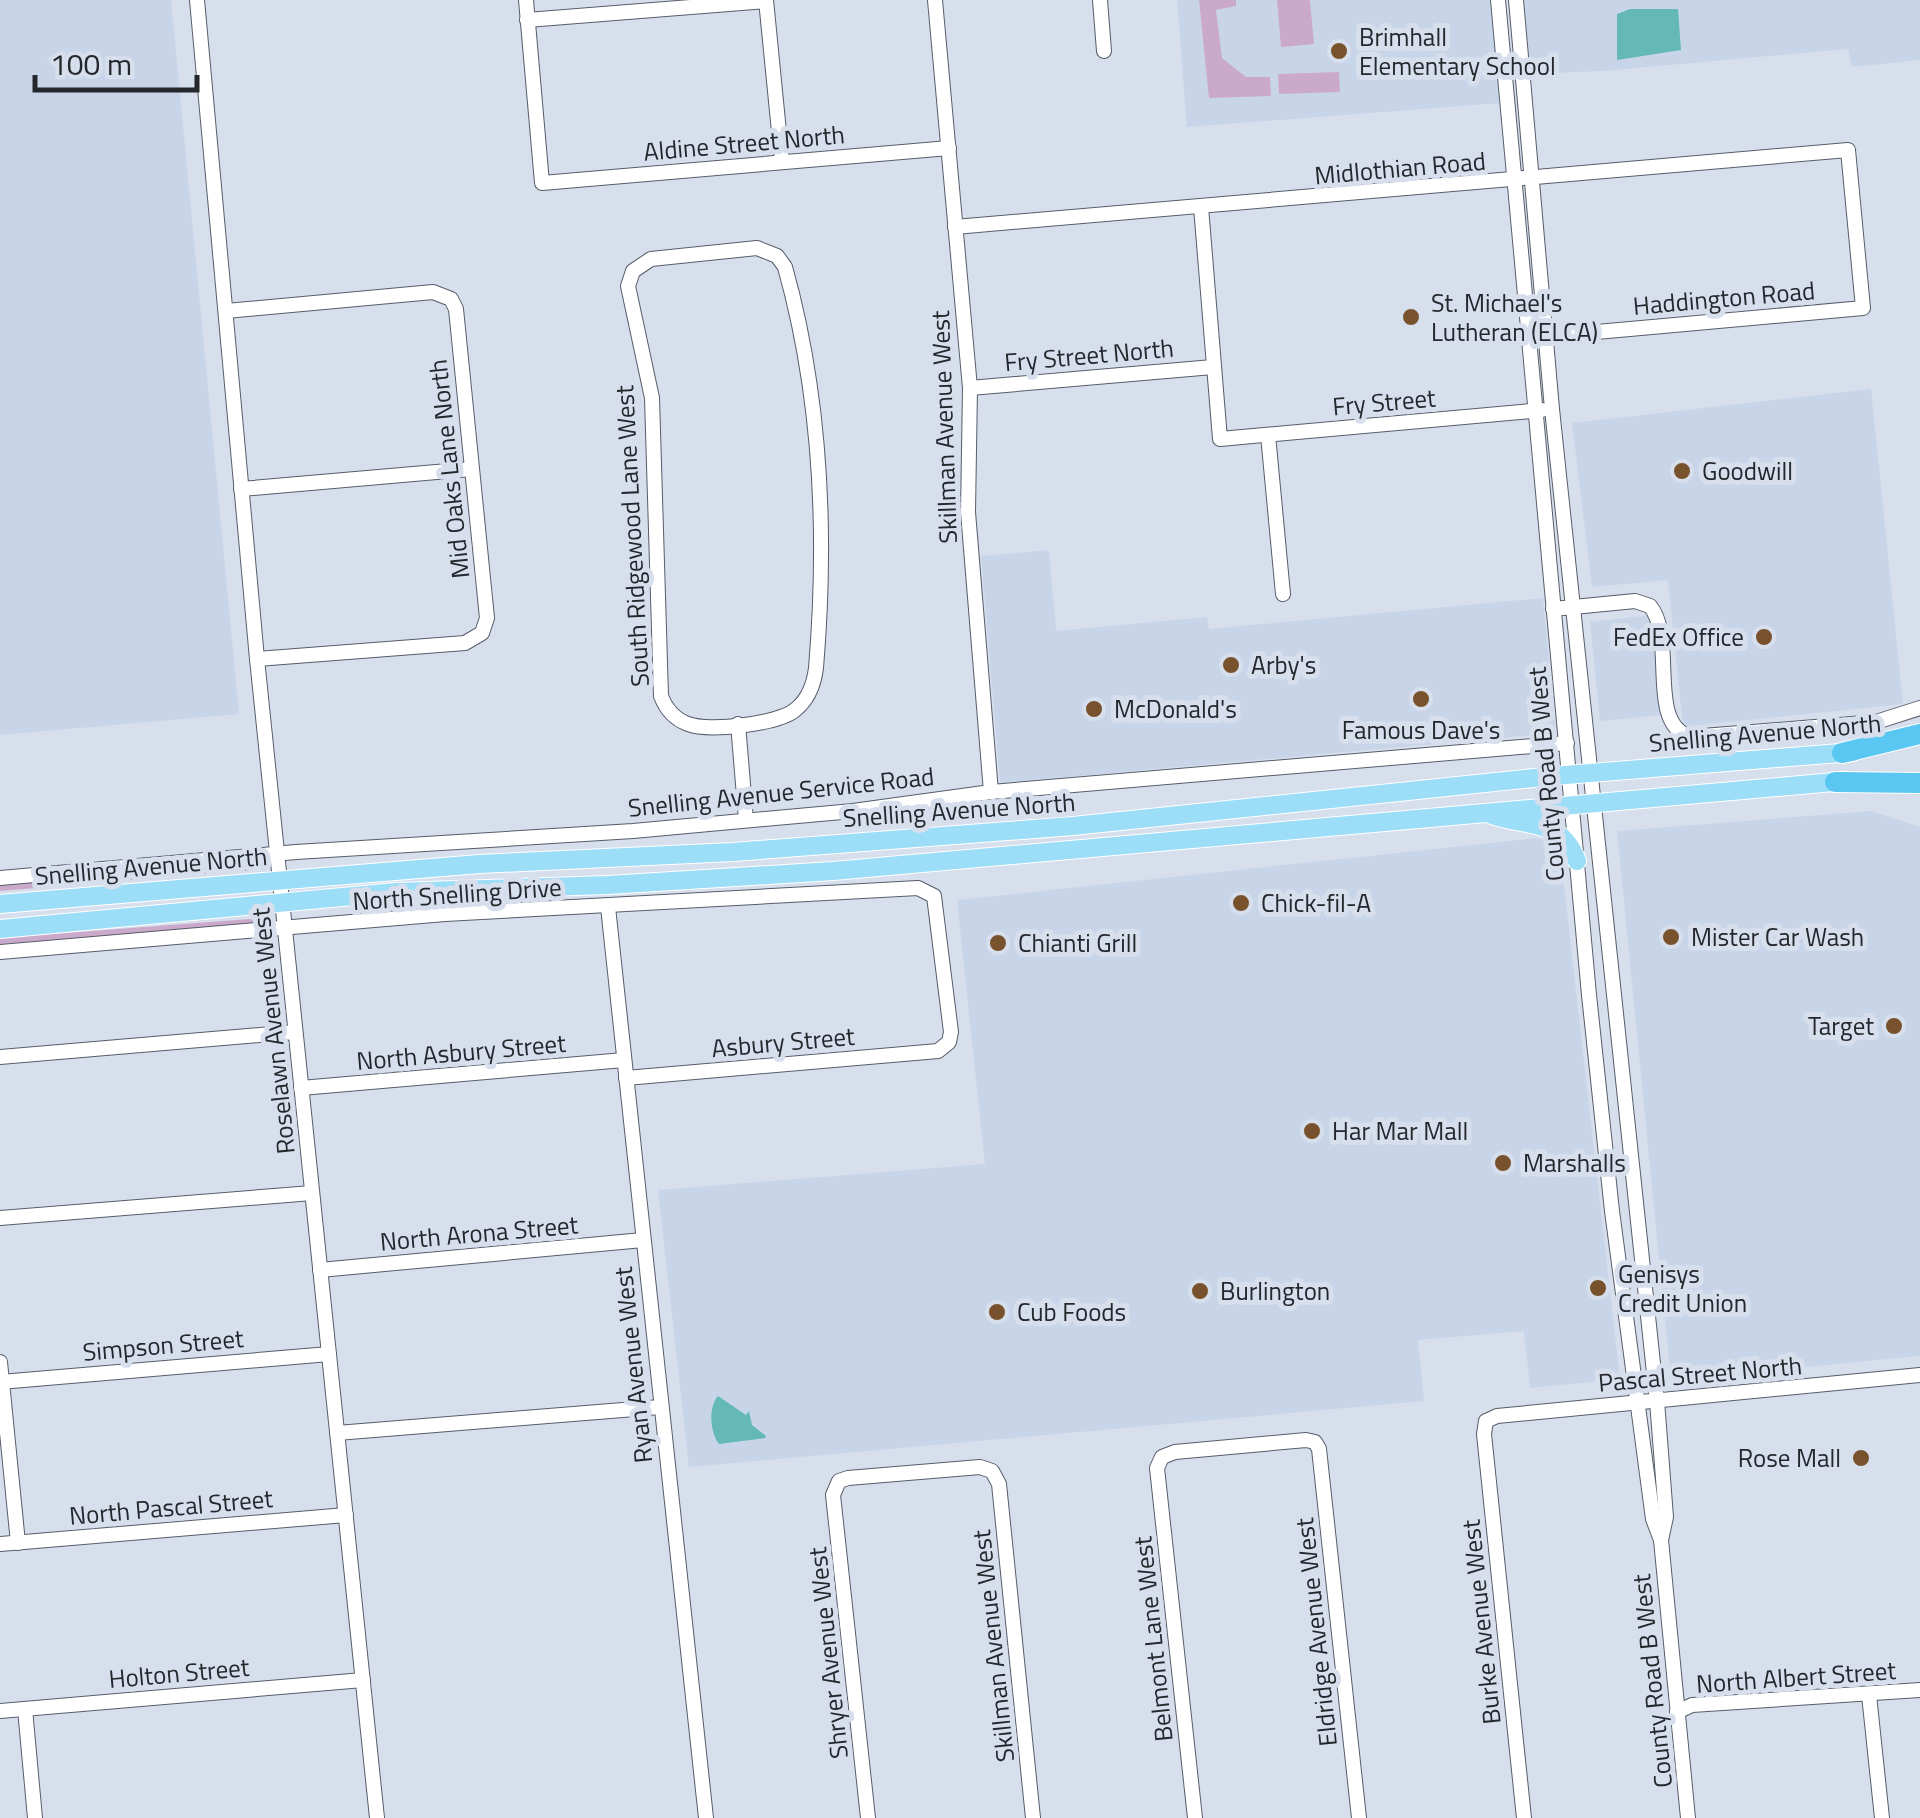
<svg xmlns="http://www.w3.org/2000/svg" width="1920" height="1818" viewBox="0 0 1920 1818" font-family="'Titillium Web',sans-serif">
  <rect width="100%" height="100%" fill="#d7dfed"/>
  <!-- built -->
  <g fill="#c8d5e9">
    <path d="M 0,0 L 171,0 L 239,714 L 0,735 Z"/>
    <path d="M 1177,0 L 1492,0 L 1502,103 L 1187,127 Z"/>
    <path d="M 1523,0 L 1920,0 L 1920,60 L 1852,67 L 1848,49 L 1603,71 L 1528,74 Z"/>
    <path d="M 1871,389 L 1903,704 L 1683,727 L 1668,580 L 1592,587 L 1572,423 Z"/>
    <path d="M 1049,550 L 1056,631 L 1207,617 L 1209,629 L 1543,598 L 1556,733 L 1000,783 L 981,556 Z"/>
    <path d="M 1651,615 L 1661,715 L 1600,721 L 1590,622 Z"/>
    <path d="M 1871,811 L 1920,827 L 1920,1356 L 1671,1380 L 1617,831 Z"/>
    <path d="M 1537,838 L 1549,841 L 1561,858 L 1620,1379 L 1530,1388 L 1524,1331 L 1418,1340 L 1424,1401 L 689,1467 L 658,1190 L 985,1164 L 957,900 Z"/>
  </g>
  <!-- green -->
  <g fill="#cba9cb">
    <path d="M 1199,0 L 1236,0 L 1236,6 L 1216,10 L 1222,58 L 1246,77 L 1270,77 L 1271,96 L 1209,98 Z"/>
    <path d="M 1277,0 L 1310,0 L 1314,44 L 1281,47 Z"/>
    <path d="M 1339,72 L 1340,92 L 1279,94 L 1278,74 Z"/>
    <path d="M 258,864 L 257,870 L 0,891 L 0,885 Z"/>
    <path d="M 263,918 L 264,924 L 239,927 L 0,944 L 0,938 Z"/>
  </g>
  <!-- water -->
  <g fill="#64b9b7">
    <path d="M 1630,9 L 1678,9 L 1681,50 L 1617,60 L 1617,14 Z"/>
    <path d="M 718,1396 L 746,1415 L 749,1411 L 752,1425 L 766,1436 L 765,1438 L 719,1444 C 710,1433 708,1407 718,1396 Z"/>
  </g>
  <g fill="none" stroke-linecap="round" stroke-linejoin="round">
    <!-- minor casing -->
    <g stroke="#565d69" stroke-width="16">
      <g id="minor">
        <path d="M 197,0 L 257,659 L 377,1818"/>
        <path d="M 526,0 L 542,183 L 949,148"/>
        <path d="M 766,0 L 782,162"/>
        <path d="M 935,0 L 970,388 L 968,512 L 991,792"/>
        <path d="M 1100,0 L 1104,51"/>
        <path d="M 1498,0 L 1589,995 L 1612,1211 L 1653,1519 L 1661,1540 L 1688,1818"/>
        <path d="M 1516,0 L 1552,409 L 1657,1401 L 1666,1517 L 1661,1540"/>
        <path d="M 527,20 L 766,1"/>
        <path d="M 1201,207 L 1220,439 L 1542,410"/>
        <path d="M 955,227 L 1848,150 L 1863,308 L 1541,337"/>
        <path d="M 757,248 L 777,256 L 785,267 C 821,396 827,536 816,668 C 814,684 809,699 795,710 C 778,724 709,732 688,724 C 674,719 666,709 661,696 L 652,398 L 628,286 L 633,271 L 651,259 Z"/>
        <path d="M 226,311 L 433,292 L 451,299 L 456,309 L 487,618 L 482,633 L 465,643 L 257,659"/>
        <path d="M 970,388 L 1213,367"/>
        <path d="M 1268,435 L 1283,594"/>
        <path d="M 241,489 L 471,469"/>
        <path d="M 1553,609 L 1635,601 L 1650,606 C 1677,639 1646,723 1690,737 L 1876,722 L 1920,708"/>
        <path d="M 738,724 L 746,820"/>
        <path d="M 0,878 L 296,852 L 633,831 L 853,811 L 991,792 L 1567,743"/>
        <path d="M 608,907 L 706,1818"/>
        <path d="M 0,952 L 445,914 L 918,888 L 934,896 L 951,1032 L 949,1042 L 938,1051 L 626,1078"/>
        <path d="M 0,1057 L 295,1032"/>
        <path d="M 301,1088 L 624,1060"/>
        <path d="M 0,1218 L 312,1193"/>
        <path d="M 320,1270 L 643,1240"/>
        <path d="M 0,1362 L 18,1543"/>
        <path d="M 0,1382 L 329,1354"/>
        <path d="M 337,1433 L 660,1407"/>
        <path d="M 0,1544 L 346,1515"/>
        <path d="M 1869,1695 L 1882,1818"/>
        <path d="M 25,1709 L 35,1818"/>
        <path d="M 0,1711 L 363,1680"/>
        <path d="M 1677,1712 L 1692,1705 L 1920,1690"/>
        <path d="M 868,1818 L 833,1495 L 839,1481 L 848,1478 L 980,1467 L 992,1471 L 999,1484 L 1033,1818"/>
        <path d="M 1195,1818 L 1157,1468 L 1162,1457 L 1175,1452 L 1306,1440 L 1315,1442 L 1319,1449 L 1359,1818"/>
        <path d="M 1524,1818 L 1484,1434 L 1486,1421 L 1497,1416 L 1920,1375"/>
      </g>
    </g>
    <!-- major casing -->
    <g stroke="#fff" stroke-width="20">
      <g id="major">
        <path d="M 1492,815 C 1530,828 1561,818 1577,861"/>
        <path d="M 0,904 L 479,864 L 733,852 L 1073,826 L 1553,776 L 1853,752"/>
        <path d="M 0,929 L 396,892 L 608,885 L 833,871 L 1845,781"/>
      </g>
    </g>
    <!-- highway casing -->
    <g stroke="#fff" stroke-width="22">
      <g id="highway">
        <path d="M 1842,753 L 1920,734"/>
        <path d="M 1835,782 L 1920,783"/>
      </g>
    </g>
    <!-- minor -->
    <use href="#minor" stroke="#fff" stroke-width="14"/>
    <!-- major -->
    <use href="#major" stroke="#9cddf7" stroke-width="18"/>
    <!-- highway -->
    <use href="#highway" stroke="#5ac7f2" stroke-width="20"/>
  </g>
  <!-- markers -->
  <g fill="#77522d" stroke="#d7dfed" stroke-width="4">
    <circle cx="1339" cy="51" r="10"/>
    <circle cx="1411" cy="317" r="10"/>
    <circle cx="1682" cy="471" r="10"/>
    <circle cx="1764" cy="637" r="10"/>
    <circle cx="1231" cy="665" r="10"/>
    <circle cx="1421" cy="699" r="10"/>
    <circle cx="1094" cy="709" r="10"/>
    <circle cx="1241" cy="903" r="10"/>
    <circle cx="1671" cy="937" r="10"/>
    <circle cx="998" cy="943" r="10"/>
    <circle cx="1894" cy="1026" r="10"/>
    <circle cx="1312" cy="1131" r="10"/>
    <circle cx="1503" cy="1163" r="10"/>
    <circle cx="1598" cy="1288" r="10"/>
    <circle cx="1200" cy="1291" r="10"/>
    <circle cx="997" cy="1312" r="10"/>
    <circle cx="1861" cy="1458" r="10"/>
  </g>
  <g text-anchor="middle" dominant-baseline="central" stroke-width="10" stroke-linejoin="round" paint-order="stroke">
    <!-- poi labels -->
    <g font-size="25" fill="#24272c" stroke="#d7dfed" text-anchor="start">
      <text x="1359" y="37">Brimhall<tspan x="1359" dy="29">Elementary School</tspan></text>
      <text x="1431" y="303">St. Michael's<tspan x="1431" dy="29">Lutheran (ELCA)</tspan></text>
      <text x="1702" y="471">Goodwill</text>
      <text x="1744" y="637" text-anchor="end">FedEx Office</text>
      <text x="1251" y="665">Arby's</text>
      <text x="1114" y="709">McDonald's</text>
      <text x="1421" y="730" text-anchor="middle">Famous Dave's</text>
      <text x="1261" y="903">Chick-fil-A</text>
      <text x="1691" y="937">Mister Car Wash</text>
      <text x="1018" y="943">Chianti Grill</text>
      <text x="1874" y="1026" text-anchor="end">Target</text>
      <text x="1332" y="1131">Har Mar Mall</text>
      <text x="1523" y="1163">Marshalls</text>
      <text x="1618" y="1274">Genisys<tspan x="1618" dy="29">Credit Union</tspan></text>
      <text x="1220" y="1291">Burlington</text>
      <text x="1017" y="1312">Cub Foods</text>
      <text x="1841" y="1458" text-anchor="end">Rose Mall</text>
    </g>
    <!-- street labels -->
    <g font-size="25" fill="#24272c" stroke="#d7dfed">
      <text transform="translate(744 143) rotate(-5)">Aldine Street North</text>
      <text transform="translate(1400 168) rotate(-5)">Midlothian Road</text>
      <text transform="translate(1724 298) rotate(-5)">Haddington Road</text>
      <text transform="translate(1089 355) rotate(-5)">Fry Street North</text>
      <text transform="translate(1384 402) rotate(-5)">Fry Street</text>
      <text transform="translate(944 427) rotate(-92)">Skillman Avenue West</text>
      <text transform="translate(449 469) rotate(-96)">Mid Oaks Lane North</text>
      <text transform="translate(632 536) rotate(-93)">South Ridgewood Lane West</text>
      <text transform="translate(1765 733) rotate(-5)">Snelling Avenue North</text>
      <text transform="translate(1546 774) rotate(-95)">County Road B West</text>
      <text transform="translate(781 792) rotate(-6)">Snelling Avenue Service Road</text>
      <text transform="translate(959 810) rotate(-4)">Snelling Avenue North</text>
      <text transform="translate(151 866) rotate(-5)">Snelling Avenue North</text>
      <text transform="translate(457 894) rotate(-4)">North Snelling Drive</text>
      <text transform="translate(273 1031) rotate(-96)">Roselawn Avenue West</text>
      <text transform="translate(783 1042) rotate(-5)">Asbury Street</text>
      <text transform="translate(461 1052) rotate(-5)">North Asbury Street</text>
      <text transform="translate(479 1233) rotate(-5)">North Arona Street</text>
      <text transform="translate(163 1345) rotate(-5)">Simpson Street</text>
      <text transform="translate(633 1365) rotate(-96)">Ryan Avenue West</text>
      <text transform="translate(1700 1374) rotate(-5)">Pascal Street North</text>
      <text transform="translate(171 1507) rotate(-5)">North Pascal Street</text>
      <text transform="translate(1481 1622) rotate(-96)">Burke Avenue West</text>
      <text transform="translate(1316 1632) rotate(-96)">Eldridge Avenue West</text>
      <text transform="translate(1153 1639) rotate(-96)">Belmont Lane West</text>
      <text transform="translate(993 1646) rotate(-96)">Skillman Avenue West</text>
      <text transform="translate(828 1653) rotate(-96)">Shryer Avenue West</text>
      <text transform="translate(179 1673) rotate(-5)">Holton Street</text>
      <text transform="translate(1796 1677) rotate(-4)">North Albert Street</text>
      <text transform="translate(1652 1681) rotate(-96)">County Road B West</text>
    </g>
  </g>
  <!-- scale -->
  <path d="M35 75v15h162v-15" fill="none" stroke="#24272c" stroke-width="5"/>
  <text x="50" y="75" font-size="30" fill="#24272c" stroke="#d7dfed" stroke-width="8" paint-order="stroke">100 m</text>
</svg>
